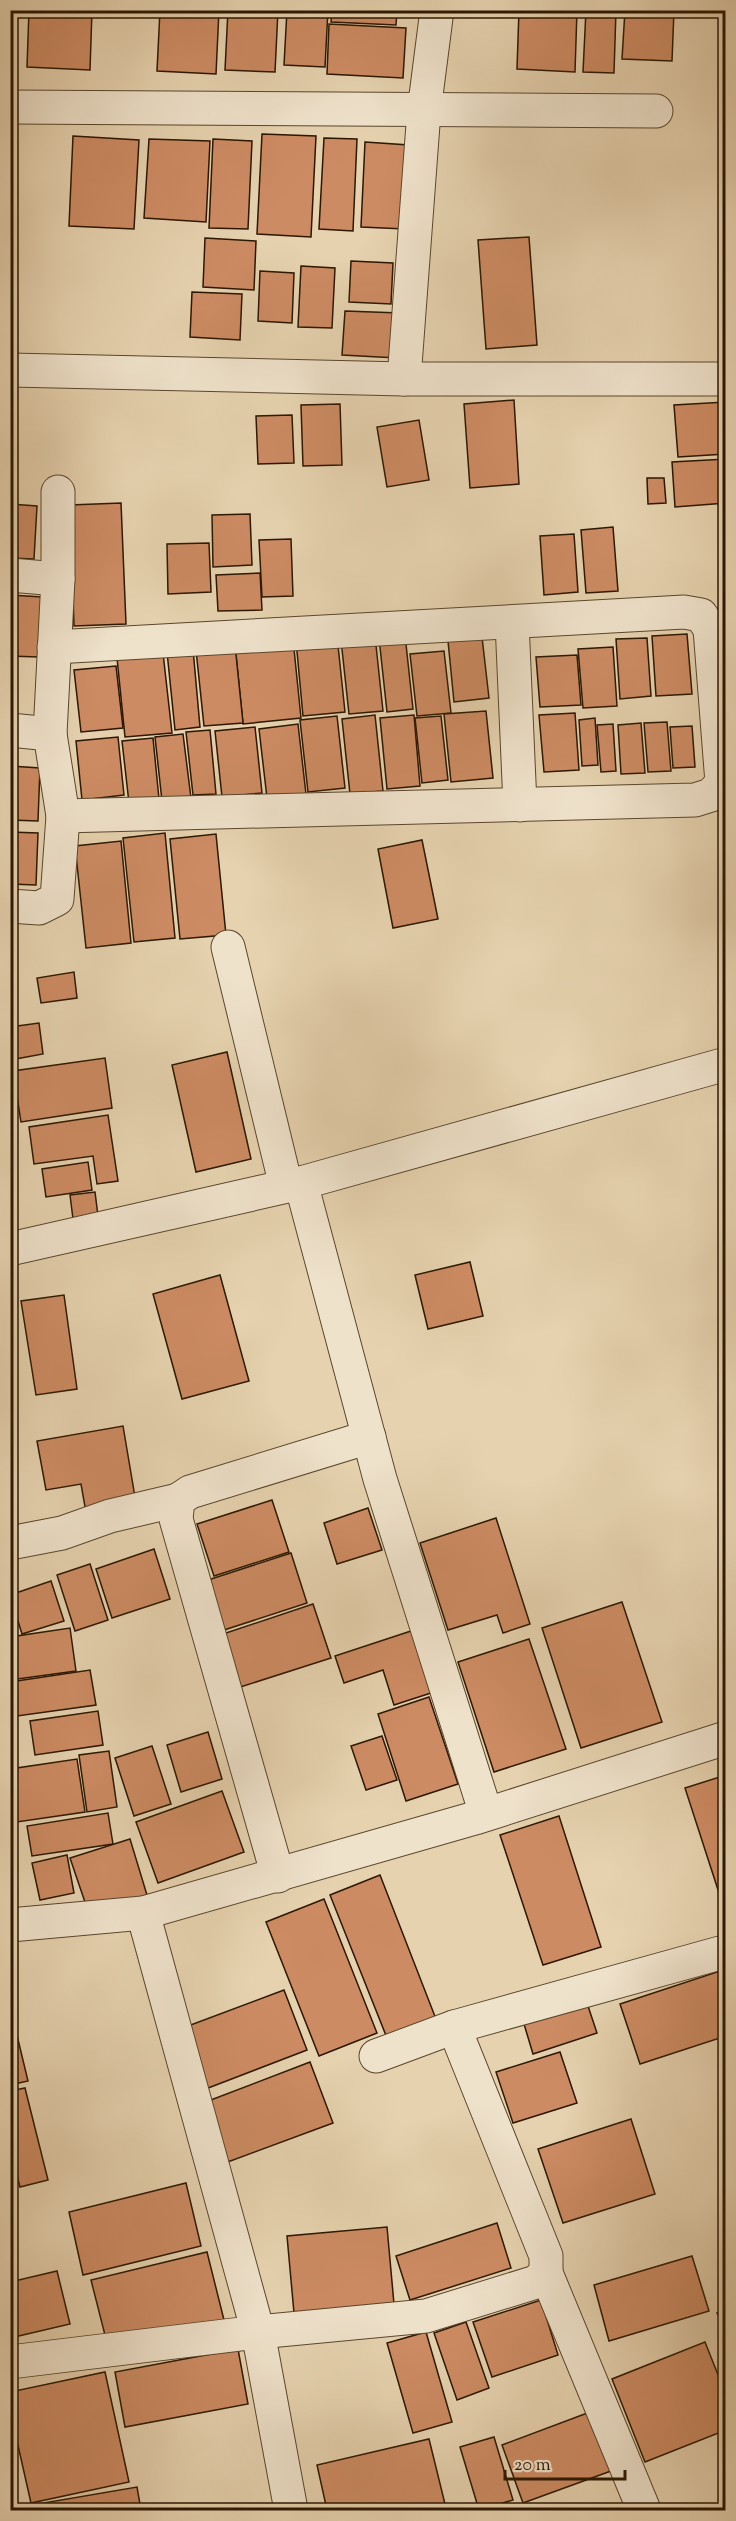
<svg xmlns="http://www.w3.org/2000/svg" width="736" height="2521" viewBox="0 0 736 2521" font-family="'Sorts Mill Goudy',serif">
  <rect width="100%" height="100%" fill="#e6d2af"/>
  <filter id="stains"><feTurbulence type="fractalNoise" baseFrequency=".00333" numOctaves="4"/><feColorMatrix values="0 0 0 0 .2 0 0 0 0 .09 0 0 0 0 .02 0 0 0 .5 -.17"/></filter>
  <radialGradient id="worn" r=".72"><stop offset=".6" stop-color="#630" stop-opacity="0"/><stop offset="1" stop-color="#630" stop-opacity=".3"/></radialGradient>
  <!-- building -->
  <g fill="#cd8b63" stroke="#2b1702" stroke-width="1.5">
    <path d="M 29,10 L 92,10 L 90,70 L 27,67 Z"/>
    <path d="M 160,10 L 219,10 L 216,74 L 157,71 Z"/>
    <path d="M 228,10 L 278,10 L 275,72 L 225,70 Z"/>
    <path d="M 287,10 L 328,10 L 325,67 L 284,65 Z"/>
    <path d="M 332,10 L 397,10 L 396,25 L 331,22 Z"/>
    <path d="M 519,10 L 577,10 L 575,72 L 517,69 Z"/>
    <path d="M 586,10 L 616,10 L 614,73 L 583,72 Z"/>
    <path d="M 625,10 L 674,10 L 672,61 L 622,59 Z"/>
    <path d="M 329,24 L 406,28 L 403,78 L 327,74 Z"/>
    <path d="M 262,134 L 316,136 L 311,237 L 257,234 Z"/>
    <path d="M 73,136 L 139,140 L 134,229 L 69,226 Z"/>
    <path d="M 324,138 L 357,139 L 353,231 L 319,229 Z"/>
    <path d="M 149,139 L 210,141 L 206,222 L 144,218 Z"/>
    <path d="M 213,139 L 252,141 L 248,229 L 209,228 Z"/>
    <path d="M 365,142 L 409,145 L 405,229 L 361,227 Z"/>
    <path d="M 529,237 L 537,345 L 486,349 L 478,240 Z"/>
    <path d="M 205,238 L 256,241 L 254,290 L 203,287 Z"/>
    <path d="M 351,261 L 393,263 L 391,304 L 349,302 Z"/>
    <path d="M 301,266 L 335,268 L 332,328 L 298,327 Z"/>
    <path d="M 260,271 L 294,273 L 292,323 L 258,321 Z"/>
    <path d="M 192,292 L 242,294 L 240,340 L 190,337 Z"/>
    <path d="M 345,311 L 400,313 L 397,358 L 342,355 Z"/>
    <path d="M 514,400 L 519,484 L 470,488 L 464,404 Z"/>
    <path d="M 726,402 L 726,454 L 678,457 L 674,405 Z"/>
    <path d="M 340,404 L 342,465 L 303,466 L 301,405 Z"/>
    <path d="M 292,415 L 294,463 L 258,464 L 256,416 Z"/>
    <path d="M 419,420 L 429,480 L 387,487 L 377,427 Z"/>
    <path d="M 726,459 L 726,503 L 675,507 L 672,462 Z"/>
    <path d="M 647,478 L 664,478 L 666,503 L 648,504 Z"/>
    <path d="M 121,503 L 126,624 L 74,626 L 70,505 Z"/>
    <path d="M 10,504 L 37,506 L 34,559 L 10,558 Z"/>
    <path d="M 250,514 L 252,565 L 213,567 L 212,515 Z"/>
    <path d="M 613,527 L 618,591 L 586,593 L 581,530 Z"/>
    <path d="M 574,534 L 578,592 L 544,595 L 540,536 Z"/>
    <path d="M 291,539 L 293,596 L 262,597 L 259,540 Z"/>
    <path d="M 209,543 L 211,592 L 168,594 L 167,544 Z"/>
    <path d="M 260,573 L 262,610 L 218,611 L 216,575 Z"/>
    <path d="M 10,595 L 42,597 L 38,657 L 10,656 Z"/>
    <path d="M 687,634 L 692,694 L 656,696 L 652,636 Z"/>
    <path d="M 405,635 L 413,709 L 387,712 L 379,638 Z"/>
    <path d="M 337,636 L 345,712 L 303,716 L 296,641 Z"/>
    <path d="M 375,636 L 383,711 L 349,714 L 341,640 Z"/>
    <path d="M 482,637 L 489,698 L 454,702 L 448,641 Z"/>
    <path d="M 647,638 L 651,696 L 620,699 L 616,639 Z"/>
    <path d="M 293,639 L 301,718 L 243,724 L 235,645 Z"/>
    <path d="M 235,645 L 243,723 L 204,726 L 196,650 Z"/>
    <path d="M 613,647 L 617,706 L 583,708 L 578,649 Z"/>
    <path d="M 193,649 L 200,727 L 175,730 L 167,652 Z"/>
    <path d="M 444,651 L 451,713 L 417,716 L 410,654 Z"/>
    <path d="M 163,653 L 172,733 L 125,737 L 117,658 Z"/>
    <path d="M 577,655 L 581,705 L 540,707 L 536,657 Z"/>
    <path d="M 116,666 L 123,728 L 81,732 L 74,670 Z"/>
    <path d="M 486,711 L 493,778 L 451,782 L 444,714 Z"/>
    <path d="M 575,713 L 579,770 L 544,772 L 539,715 Z"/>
    <path d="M 375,715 L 383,791 L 350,794 L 342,719 Z"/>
    <path d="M 414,715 L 420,786 L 387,789 L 380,718 Z"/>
    <path d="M 337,716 L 345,788 L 308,792 L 300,720 Z"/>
    <path d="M 441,716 L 448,780 L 422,783 L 415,718 Z"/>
    <path d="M 595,718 L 598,765 L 582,766 L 579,720 Z"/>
    <path d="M 667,722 L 671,771 L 648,772 L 644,723 Z"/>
    <path d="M 641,723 L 645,773 L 621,774 L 618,725 Z"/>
    <path d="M 298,724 L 306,794 L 267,798 L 259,729 Z"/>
    <path d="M 613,724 L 616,771 L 601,772 L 597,725 Z"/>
    <path d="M 692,726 L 695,767 L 673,768 L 670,727 Z"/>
    <path d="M 255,727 L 262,793 L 222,797 L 215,731 Z"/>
    <path d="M 210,730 L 216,794 L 193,795 L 186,732 Z"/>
    <path d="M 183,734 L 191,798 L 162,801 L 155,737 Z"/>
    <path d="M 118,737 L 124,795 L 82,800 L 76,741 Z"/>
    <path d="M 153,738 L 159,799 L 129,803 L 122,741 Z"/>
    <path d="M 10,766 L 40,768 L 38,821 L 10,820 Z"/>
    <path d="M 10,832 L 38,833 L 36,885 L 10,884 Z"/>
    <path d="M 165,833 L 175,938 L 134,942 L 123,838 Z"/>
    <path d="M 216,834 L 226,935 L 180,939 L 170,839 Z"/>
    <path d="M 422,840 L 438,919 L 393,928 L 378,849 Z"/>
    <path d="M 121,841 L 131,943 L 86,948 L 75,846 Z"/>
    <path d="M 74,972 L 77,998 L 41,1003 L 37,978 Z"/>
    <path d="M 39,1023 L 43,1054 L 10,1060 L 10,1027 Z"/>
    <path d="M 227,1052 L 251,1159 L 196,1172 L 172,1065 Z"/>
    <path d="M 105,1058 L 112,1108 L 21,1122 L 13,1071 Z"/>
    <path d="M 108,1115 L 118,1181 L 97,1184 L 93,1156 L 34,1164 L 29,1127 Z"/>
    <path d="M 88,1162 L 92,1190 L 46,1197 L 42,1169 Z"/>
    <path d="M 95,1192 L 98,1216 L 73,1219 L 70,1195 Z"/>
    <path d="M 470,1262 L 483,1316 L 428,1329 L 415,1275 Z"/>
    <path d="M 220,1275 L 249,1381 L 182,1399 L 153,1294 Z"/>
    <path d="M 64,1295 L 77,1389 L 36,1395 L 21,1301 Z"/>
    <path d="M 123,1426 L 137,1509 L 87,1518 L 81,1484 L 46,1490 L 37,1441 Z"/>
    <path d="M 11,1449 L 17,1489 L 10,1490 L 10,1449 Z"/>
    <path d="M 272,1500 L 289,1552 L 214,1576 L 197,1524 Z"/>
    <path d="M 368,1508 L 382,1550 L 337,1564 L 324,1523 Z"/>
    <path d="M 496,1518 L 530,1624 L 503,1633 L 497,1615 L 448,1630 L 420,1543 Z"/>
    <path d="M 154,1549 L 170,1599 L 112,1618 L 96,1569 Z"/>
    <path d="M 291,1553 L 307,1603 L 224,1630 L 208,1580 Z"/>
    <path d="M 90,1564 L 108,1620 L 75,1631 L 57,1575 Z"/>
    <path d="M 51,1581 L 64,1621 L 22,1634 L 10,1595 Z"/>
    <path d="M 622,1602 L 662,1722 L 581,1748 L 542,1628 Z"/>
    <path d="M 313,1604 L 331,1658 L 234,1689 L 217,1636 Z"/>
    <path d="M 70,1628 L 76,1671 L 10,1680 L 10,1637 Z"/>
    <path d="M 414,1630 L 434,1692 L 394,1705 L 383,1670 L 344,1683 L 335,1656 Z"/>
    <path d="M 529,1639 L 566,1749 L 494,1772 L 458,1662 Z"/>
    <path d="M 90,1670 L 96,1705 L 10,1717 L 10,1682 Z"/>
    <path d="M 429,1697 L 458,1784 L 406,1801 L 378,1714 Z"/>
    <path d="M 98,1711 L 103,1745 L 35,1755 L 30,1721 Z"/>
    <path d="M 208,1732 L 222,1779 L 181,1792 L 167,1745 Z"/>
    <path d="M 382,1736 L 397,1780 L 366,1790 L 351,1746 Z"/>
    <path d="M 152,1746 L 171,1804 L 134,1816 L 115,1758 Z"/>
    <path d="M 109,1751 L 117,1807 L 87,1812 L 79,1755 Z"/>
    <path d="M 77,1759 L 85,1812 L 10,1823 L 10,1769 Z"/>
    <path d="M 726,1775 L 726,1894 L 720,1896 L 685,1788 Z"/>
    <path d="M 222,1791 L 244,1852 L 158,1883 L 136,1822 Z"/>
    <path d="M 108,1813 L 113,1844 L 32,1856 L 27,1826 Z"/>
    <path d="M 559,1816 L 601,1947 L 543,1965 L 500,1835 Z"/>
    <path d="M 130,1839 L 147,1895 L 89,1914 L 70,1858 Z"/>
    <path d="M 67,1855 L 74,1893 L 40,1900 L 32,1863 Z"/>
    <path d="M 380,1875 L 436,2019 L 387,2038 L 330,1895 Z"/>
    <path d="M 324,1899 L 377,2033 L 319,2056 L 266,1922 Z"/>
    <path d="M 726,1969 L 726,2036 L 640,2064 L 620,2004 Z"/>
    <path d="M 284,1990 L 307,2050 L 203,2090 L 180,2029 Z"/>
    <path d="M 587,2003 L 597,2033 L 533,2054 L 524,2024 Z"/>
    <path d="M 15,2027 L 28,2081 L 10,2085 L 10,2028 Z"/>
    <path d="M 560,2052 L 577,2103 L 513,2123 L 496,2072 Z"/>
    <path d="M 310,2062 L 333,2123 L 225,2163 L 203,2103 Z"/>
    <path d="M 25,2088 L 48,2180 L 20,2187 L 10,2147 L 10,2091 Z"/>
    <path d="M 631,2119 L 655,2194 L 563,2223 L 538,2149 Z"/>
    <path d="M 186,2183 L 201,2246 L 83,2275 L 69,2212 Z"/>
    <path d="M 497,2223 L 511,2268 L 410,2300 L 396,2256 Z"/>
    <path d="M 387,2227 L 394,2304 L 294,2313 L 287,2236 Z"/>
    <path d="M 207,2252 L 225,2324 L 108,2347 L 91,2280 Z"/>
    <path d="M 692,2256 L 709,2311 L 609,2341 L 594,2285 Z"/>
    <path d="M 57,2271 L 70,2324 L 10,2338 L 10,2282 Z"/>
    <path d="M 541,2300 L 558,2355 L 492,2377 L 473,2322 Z"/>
    <path d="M 726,2309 L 726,2333 L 717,2313 Z"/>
    <path d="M 466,2322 L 489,2388 L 457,2400 L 434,2333 Z"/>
    <path d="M 426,2332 L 452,2422 L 413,2433 L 387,2343 Z"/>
    <path d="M 705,2342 L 726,2395 L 726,2430 L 645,2462 L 612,2379 Z"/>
    <path d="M 238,2349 L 248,2404 L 125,2427 L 115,2372 Z"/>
    <path d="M 105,2372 L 129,2482 L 31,2503 L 10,2410 L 10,2392 Z"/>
    <path d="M 590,2412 L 611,2471 L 523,2503 L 502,2445 Z"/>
    <path d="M 494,2437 L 513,2500 L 479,2510 L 460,2447 Z"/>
    <path d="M 429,2439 L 445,2504 L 414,2510 L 327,2510 L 317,2465 Z"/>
    <path d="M 137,2487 L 141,2510 L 21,2510 L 20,2507 Z"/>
    <path d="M 720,2503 L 722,2510 L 695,2510 Z"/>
  </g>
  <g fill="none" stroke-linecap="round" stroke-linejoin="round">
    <!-- street casing -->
    <g stroke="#5a462d" stroke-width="35">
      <g id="street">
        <path d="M 10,107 L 656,111"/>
        <path d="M 10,370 L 404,379 L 726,379"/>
        <path d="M 404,379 L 424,111 L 437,10"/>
        <path d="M 10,575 L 58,579"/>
        <path d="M 512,622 L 520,805"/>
        <path d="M 54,647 L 684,612 L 701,615 L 710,629 L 722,783 L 711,795 L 695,800 L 63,816"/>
        <path d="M 10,730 L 50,734 L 63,816 L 57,899 L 39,908 L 10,906"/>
        <path d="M 50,734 L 58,579 L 58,492"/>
        <path d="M 228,947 L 286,1186"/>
        <path d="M 301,1183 L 380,1479 L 486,1814"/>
        <path d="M 10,1249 L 301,1183 L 726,1064"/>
        <path d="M 10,1543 L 62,1533 L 110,1516 L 178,1500"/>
        <path d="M 278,1876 L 176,1519 L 178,1500 L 190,1492 L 369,1437"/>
        <path d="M 143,1913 L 258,2332 L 291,2510"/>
        <path d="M 10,1925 L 143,1913 L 475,1818 L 726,1738"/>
        <path d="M 376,2056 L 454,2027 L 720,1953 L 726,1954"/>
        <path d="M 546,2273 L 644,2510"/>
        <path d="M 10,2362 L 258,2332 L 426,2316 L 536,2282 L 546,2273 L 546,2256 L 454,2027"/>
      </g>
    </g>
    <!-- street -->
    <use href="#street" stroke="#efe2cb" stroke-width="33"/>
  </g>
  <!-- margin -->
  <rect width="736" height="2521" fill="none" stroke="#e6d2af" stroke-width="36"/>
  <rect x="12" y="12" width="712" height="2497" fill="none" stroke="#2b1702" stroke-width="3"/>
  <rect x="18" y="18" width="700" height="2485" fill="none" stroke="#2b1702" stroke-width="1.5"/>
  <!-- scale -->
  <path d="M505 2470v9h120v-9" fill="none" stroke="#2b1702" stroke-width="3"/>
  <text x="514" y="2470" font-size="18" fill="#2b1702" stroke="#efe2cb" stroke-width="4.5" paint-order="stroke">20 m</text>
  <rect width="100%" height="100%" filter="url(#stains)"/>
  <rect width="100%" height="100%" fill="url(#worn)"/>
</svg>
